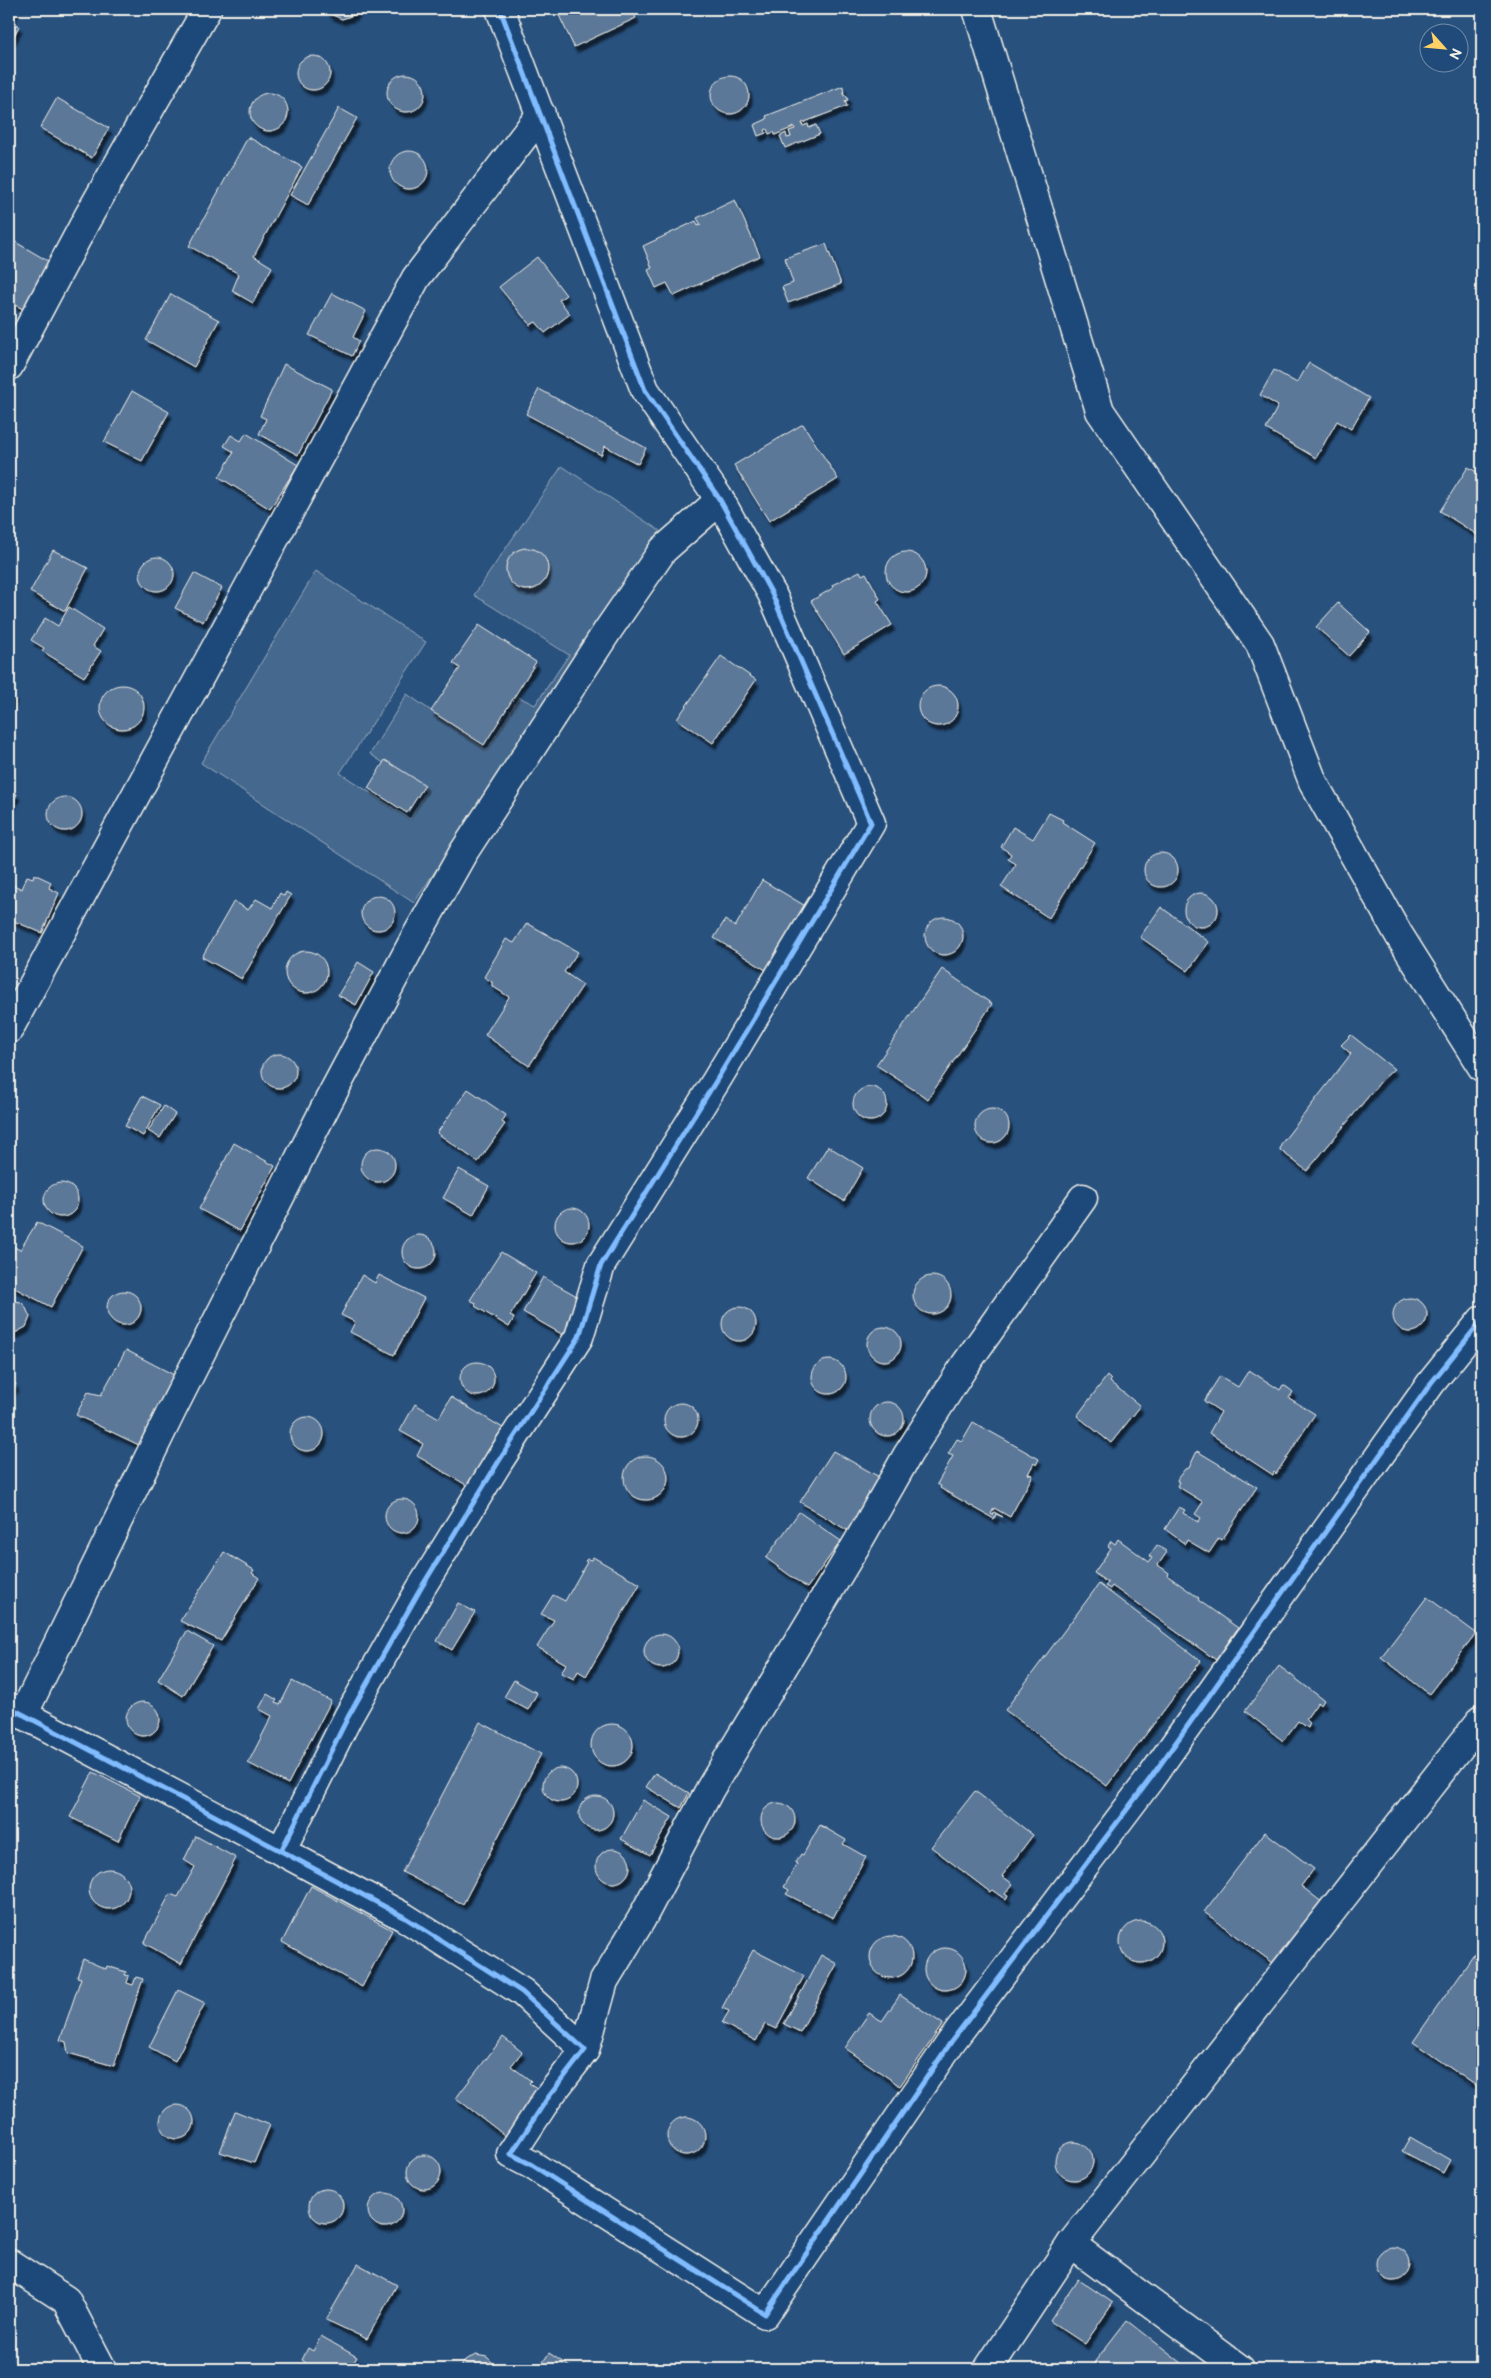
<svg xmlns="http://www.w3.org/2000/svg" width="1491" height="2378" viewBox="0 0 1491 2378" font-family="'Balsamiq Sans',sans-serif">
  <defs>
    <filter id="shadow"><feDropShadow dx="3" dy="5.5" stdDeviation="1" flood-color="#0009"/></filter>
  </defs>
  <rect width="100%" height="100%" fill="#28517e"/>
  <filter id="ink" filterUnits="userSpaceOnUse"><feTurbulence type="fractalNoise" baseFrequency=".02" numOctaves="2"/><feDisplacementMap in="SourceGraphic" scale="10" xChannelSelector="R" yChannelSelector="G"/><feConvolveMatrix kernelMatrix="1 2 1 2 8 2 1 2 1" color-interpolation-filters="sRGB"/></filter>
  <g filter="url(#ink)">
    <!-- green -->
    <path fill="#45688e" stroke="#9cacbb" d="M 562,466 L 660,531 L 414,903 L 201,763 L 316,571 L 426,642 L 340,773 L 410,819 L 426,791 L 370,754 L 407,694 L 487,750 L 519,697 L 535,705 L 569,655 L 474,595 Z"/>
    <!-- building -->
    <g fill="#5b7899" stroke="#f4f1e8" filter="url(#shadow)">
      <path d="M 9,9 L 16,9 L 10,21 L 19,26 L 11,42 L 9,41 Z"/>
      <path d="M 326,9 L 359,9 L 354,15 L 342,19 L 330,14 Z"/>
      <path d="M 556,9 L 632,9 L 636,18 L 574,47 Z"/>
      <circle cx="313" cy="73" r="17"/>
      <circle cx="406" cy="93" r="19"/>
      <circle cx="730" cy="95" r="19"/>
      <path d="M 843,86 L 844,96 L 846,95 L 848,100 L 845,101 L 847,106 L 802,123 L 803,126 L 808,124 L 809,128 L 816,125 L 820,134 L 785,148 L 780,136 L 786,133 L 787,138 L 791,137 L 789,131 L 795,129 L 794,127 L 775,135 L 774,132 L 769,134 L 767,129 L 765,130 L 766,133 L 758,136 L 754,125 L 767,119 L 766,116 Z"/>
      <circle cx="269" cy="112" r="19"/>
      <path d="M 57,98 L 109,128 L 92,158 L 40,128 Z"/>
      <path d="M 339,108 L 357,118 L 308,205 L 290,195 Z"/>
      <path d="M 248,137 L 302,167 L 254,256 L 272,267 L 253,303 L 232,291 L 239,274 L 189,246 Z"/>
      <circle cx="409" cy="170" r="19"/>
      <path d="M 735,200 L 760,256 L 674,296 L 667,283 L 656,288 L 648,270 L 652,268 L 643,246 L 696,221 L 698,226 L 701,225 L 697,218 Z"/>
      <path d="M 12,240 L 53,264 L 27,311 L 9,302 L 9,246 Z"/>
      <path d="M 826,244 L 841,284 L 788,303 L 782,287 L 793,283 L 785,258 Z"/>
      <path d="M 537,257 L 566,295 L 559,300 L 570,314 L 545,333 L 536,322 L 530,325 L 499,287 Z"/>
      <path d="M 332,293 L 366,311 L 353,337 L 359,341 L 352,356 L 309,335 Z"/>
      <path d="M 171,294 L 219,320 L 194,367 L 146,340 Z"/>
      <path d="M 1309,363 L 1369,398 L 1351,429 L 1337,421 L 1316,458 L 1266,429 L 1278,406 L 1260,395 L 1274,370 L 1297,383 Z"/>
      <path d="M 284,364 L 332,389 L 298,455 L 259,434 L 266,419 L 260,416 Z"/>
      <path d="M 539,389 L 646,448 L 638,464 L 605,446 L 601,455 L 526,414 Z"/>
      <path d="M 132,391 L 169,412 L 142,461 L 104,442 Z"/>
      <path d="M 803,424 L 838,479 L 769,521 L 734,465 Z"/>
      <path d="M 246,433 L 298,465 L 270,509 L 219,477 L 234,452 L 224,446 L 231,435 L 241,441 Z"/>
      <path d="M 1468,467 L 1482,475 L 1482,530 L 1479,536 L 1440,511 Z"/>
      <circle cx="527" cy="569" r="21"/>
      <path d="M 53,550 L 88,568 L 65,611 L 30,592 Z"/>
      <circle cx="906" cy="572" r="20"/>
      <circle cx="157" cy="574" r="17"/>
      <path d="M 860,571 L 862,575 L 866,573 L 880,599 L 877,601 L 892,625 L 844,654 L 811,601 L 833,588 L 832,585 Z"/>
      <path d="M 194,573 L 222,588 L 203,622 L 175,608 Z"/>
      <path d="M 1338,603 L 1370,632 L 1349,656 L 1316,627 Z"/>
      <path d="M 69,607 L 103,629 L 93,646 L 101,651 L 84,677 L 42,651 L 44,648 L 31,640 L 45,618 L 58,626 Z"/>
      <path d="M 479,625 L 536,662 L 484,745 L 431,711 L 460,668 L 453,663 Z"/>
      <path d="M 721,656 L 756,680 L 713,743 L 677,719 Z"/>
      <circle cx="122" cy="707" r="22"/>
      <circle cx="938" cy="706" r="20"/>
      <path d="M 9,693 L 14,696 L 9,707 Z"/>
      <path d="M 385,760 L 425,785 L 407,813 L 368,788 Z"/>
      <path d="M 9,790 L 17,794 L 9,810 Z"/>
      <circle cx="65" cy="814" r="17"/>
      <path d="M 1049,813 L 1063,820 L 1062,822 L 1095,843 L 1049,918 L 1001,887 L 1016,864 L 1008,859 L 1011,854 L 1001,847 L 1013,827 L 1033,839 Z"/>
      <circle cx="1161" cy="870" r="17"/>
      <path d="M 34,874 L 51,882 L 49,888 L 59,893 L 42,933 L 9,919 L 12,902 L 9,901 L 9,883 L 22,889 L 27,876 L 33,878 Z"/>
      <path d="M 762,880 L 812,910 L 769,972 L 714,938 L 725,920 L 735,927 Z"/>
      <path d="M 286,892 L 291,895 L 242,979 L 202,957 L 234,901 L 248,910 L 256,899 L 272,908 L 280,893 L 284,896 Z"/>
      <circle cx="1201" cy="910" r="17"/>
      <circle cx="378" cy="913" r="17"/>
      <path d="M 1161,907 L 1209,942 L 1188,971 L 1140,937 Z"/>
      <circle cx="944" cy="936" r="19"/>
      <path d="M 527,923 L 578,952 L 564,972 L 583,985 L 529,1066 L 485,1035 L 509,997 L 492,986 L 492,982 L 484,977 L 506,939 L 514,943 Z"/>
      <circle cx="306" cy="972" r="21"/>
      <path d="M 358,962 L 374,972 L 356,1005 L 338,995 Z"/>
      <path d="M 942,969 L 992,1004 L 928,1099 L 876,1065 Z"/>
      <path d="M 1351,1035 L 1394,1069 L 1382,1080 L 1307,1171 L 1280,1150 L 1281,1144 L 1351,1054 L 1341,1045 Z"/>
      <circle cx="279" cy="1071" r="17"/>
      <circle cx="870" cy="1104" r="17"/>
      <path d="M 468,1089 L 506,1115 L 502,1122 L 505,1124 L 478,1162 L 437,1133 Z"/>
      <path d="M 142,1096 L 160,1105 L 143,1136 L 125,1126 Z"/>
      <path d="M 164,1106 L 175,1114 L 160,1138 L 148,1131 Z"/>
      <circle cx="992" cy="1126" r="17"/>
      <path d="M 234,1143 L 275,1166 L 240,1231 L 199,1209 Z"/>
      <path d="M 828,1146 L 863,1168 L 844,1201 L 808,1178 Z"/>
      <circle cx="378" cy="1165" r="17"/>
      <path d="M 459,1169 L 489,1186 L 473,1215 L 443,1198 Z"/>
      <circle cx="61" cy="1200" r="17"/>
      <circle cx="572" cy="1225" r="17"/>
      <path d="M 37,1222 L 83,1246 L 51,1307 L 9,1285 L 9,1244 L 20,1250 Z"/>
      <circle cx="419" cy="1252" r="17"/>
      <path d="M 501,1252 L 536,1273 L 510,1316 L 514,1318 L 509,1327 L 475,1306 L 476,1303 L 470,1300 Z"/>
      <path d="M 362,1275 L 375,1283 L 379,1275 L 424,1298 L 394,1355 L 350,1332 L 355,1322 L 341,1315 Z"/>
      <circle cx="932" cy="1295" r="19"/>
      <path d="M 543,1277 L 584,1300 L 565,1336 L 523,1312 Z"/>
      <circle cx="124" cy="1308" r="17"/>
      <circle cx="1410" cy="1315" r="17"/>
      <path d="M 9,1300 L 21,1302 L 25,1306 L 30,1317 L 26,1327 L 13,1334 L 9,1334 Z"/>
      <circle cx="739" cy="1324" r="17"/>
      <circle cx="884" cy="1344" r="17"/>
      <path d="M 126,1350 L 176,1376 L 141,1446 L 76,1415 L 88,1392 L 101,1395 Z"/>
      <circle cx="829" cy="1377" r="17"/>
      <circle cx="477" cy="1379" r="17"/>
      <path d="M 1249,1370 L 1280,1390 L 1283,1385 L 1288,1388 L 1293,1392 L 1289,1398 L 1315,1414 L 1276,1474 L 1274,1472 L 1273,1475 L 1209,1433 L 1221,1412 L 1204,1401 L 1220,1376 L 1238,1387 Z"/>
      <path d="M 1107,1376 L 1111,1380 L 1110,1382 L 1139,1405 L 1139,1408 L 1111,1443 L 1077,1416 Z"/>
      <path d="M 9,1382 L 16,1384 L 9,1396 Z"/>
      <path d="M 451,1397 L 503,1428 L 468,1486 L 417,1456 L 423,1444 L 400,1431 L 415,1404 L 439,1418 Z"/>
      <circle cx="887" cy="1419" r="17"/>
      <circle cx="681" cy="1420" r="17"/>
      <circle cx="307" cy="1434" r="17"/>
      <path d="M 973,1422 L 1039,1459 L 1036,1465 L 1034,1463 L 1028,1474 L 1033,1475 L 1010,1517 L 994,1508 L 991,1514 L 993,1515 L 994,1512 L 1003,1517 L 996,1514 L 994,1519 L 940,1488 L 941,1486 L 937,1484 L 953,1456 L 948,1454 L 957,1439 L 962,1441 Z"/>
      <path d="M 833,1451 L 881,1478 L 850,1532 L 800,1502 Z"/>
      <path d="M 1197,1451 L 1257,1487 L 1222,1540 L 1219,1538 L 1209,1553 L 1187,1540 L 1185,1544 L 1165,1529 L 1179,1507 L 1185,1510 L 1183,1513 L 1198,1522 L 1201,1518 L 1195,1514 L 1203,1502 L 1177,1486 L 1179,1482 L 1177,1481 L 1178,1478 L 1185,1469 L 1189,1468 Z"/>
      <circle cx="646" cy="1478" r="22"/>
      <circle cx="402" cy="1516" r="17"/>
      <path d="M 799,1512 L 841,1541 L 807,1588 L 766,1558 Z"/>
      <path d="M 1118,1539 L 1149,1562 L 1152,1558 L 1149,1556 L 1157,1545 L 1167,1552 L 1158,1565 L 1169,1573 L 1168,1576 L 1199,1598 L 1198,1600 L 1238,1628 L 1216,1660 L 1112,1586 L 1110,1589 L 1105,1586 L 1108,1583 L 1094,1573 L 1111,1548 L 1108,1546 L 1111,1541 L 1115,1544 Z"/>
      <path d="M 224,1552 L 254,1570 L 252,1573 L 259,1578 L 221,1641 L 180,1621 Z"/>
      <path d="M 593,1557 L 640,1584 L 586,1676 L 578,1671 L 574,1679 L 561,1673 L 566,1664 L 537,1647 L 554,1620 L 541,1614 L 553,1595 L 565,1601 L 587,1562 L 585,1561 L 587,1559 L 591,1560 Z"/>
      <path d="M 1099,1584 L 1201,1661 L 1107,1786 L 1005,1710 Z"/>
      <path d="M 1427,1597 L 1476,1633 L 1429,1694 L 1381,1657 Z"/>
      <path d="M 458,1603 L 475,1612 L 452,1650 L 437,1641 Z"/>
      <path d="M 187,1631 L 213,1646 L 183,1696 L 158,1680 Z"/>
      <circle cx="661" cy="1651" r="17"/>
      <path d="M 1279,1666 L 1324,1700 L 1321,1705 L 1318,1702 L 1306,1719 L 1310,1723 L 1308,1728 L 1298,1721 L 1283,1741 L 1245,1711 Z"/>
      <path d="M 514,1680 L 537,1693 L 528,1710 L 504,1697 Z"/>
      <path d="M 292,1681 L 331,1701 L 288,1784 L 248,1763 L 272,1716 L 259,1709 L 267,1694 L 277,1700 L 275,1703 L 280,1705 Z"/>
      <circle cx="143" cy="1719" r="17"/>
      <path d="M 480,1722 L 541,1754 L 463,1904 L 402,1872 Z"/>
      <circle cx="612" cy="1745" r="21"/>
      <circle cx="560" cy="1785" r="17"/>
      <path d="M 93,1772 L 140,1796 L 118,1841 L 70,1817 Z"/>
      <path d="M 655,1773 L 689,1793 L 681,1808 L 646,1787 Z"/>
      <path d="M 975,1791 L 1033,1835 L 1002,1876 L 1013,1884 L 1005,1894 L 1008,1896 L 1006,1900 L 992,1890 L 990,1892 L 931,1847 Z"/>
      <circle cx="596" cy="1813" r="17"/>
      <path d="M 643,1800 L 672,1817 L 650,1855 L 621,1839 Z"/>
      <circle cx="778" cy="1820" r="17"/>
      <path d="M 820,1825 L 846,1840 L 843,1844 L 866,1857 L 833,1918 L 786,1894 L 789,1890 L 784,1887 L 797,1864 L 795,1863 L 801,1854 L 803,1855 Z"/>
      <path d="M 1265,1832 L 1314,1869 L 1301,1886 L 1323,1903 L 1277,1966 L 1204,1912 Z"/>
      <path d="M 196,1836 L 236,1858 L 181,1964 L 144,1943 L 170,1894 L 178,1897 L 195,1867 L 184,1860 Z"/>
      <circle cx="613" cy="1866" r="17"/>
      <circle cx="109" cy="1889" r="20"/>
      <path d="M 311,1886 L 392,1930 L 362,1987 L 282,1942 Z"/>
      <circle cx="1141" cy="1942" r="21"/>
      <circle cx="891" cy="1957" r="21"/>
      <path d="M 1482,1943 L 1482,2090 L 1413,2042 Z"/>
      <circle cx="945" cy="1969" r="21"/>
      <path d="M 753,1950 L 804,1976 L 776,2029 L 765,2024 L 756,2041 L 722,2023 L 729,2011 L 722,2008 Z"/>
      <path d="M 821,1955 L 837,1964 L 800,2032 L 784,2024 Z"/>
      <path d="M 83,1959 L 106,1969 L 107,1966 L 126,1972 L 125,1975 L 129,1976 L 127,1983 L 133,1985 L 136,1977 L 143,1979 L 114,2066 L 68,2053 L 66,2042 L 60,2040 L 81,1978 L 77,1977 Z"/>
      <path d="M 178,1990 L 205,2003 L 175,2061 L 149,2047 Z"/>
      <path d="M 900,1995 L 943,2024 L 900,2086 L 845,2048 L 869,2013 L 882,2021 Z"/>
      <path d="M 503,2037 L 522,2052 L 511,2066 L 531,2081 L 529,2083 L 540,2090 L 508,2138 L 456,2098 Z"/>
      <circle cx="177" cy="2122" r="17"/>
      <path d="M 235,2111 L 270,2125 L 254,2163 L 220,2152 Z"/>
      <circle cx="686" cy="2136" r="19"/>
      <path d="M 1410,2137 L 1450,2160 L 1443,2173 L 1402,2151 Z"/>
      <circle cx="1074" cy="2161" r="19"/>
      <circle cx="424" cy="2172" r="17"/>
      <circle cx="326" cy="2206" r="17"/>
      <circle cx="385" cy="2210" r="17"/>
      <circle cx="1393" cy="2264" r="17"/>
      <path d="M 358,2264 L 397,2285 L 367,2339 L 326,2320 Z"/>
      <path d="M 1078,2279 L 1113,2303 L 1085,2344 L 1050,2321 Z"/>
      <path d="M 1127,2320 L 1182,2363 L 1177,2369 L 1100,2369 L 1093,2364 Z"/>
      <path d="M 321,2336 L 357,2357 L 350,2369 L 303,2369 L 306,2363 L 302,2360 L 308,2348 L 313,2351 Z"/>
      <path d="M 549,2353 L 573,2369 L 539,2368 Z"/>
      <path d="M 476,2355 L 487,2357 L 495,2365 L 496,2369 L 460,2369 L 465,2360 Z"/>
    </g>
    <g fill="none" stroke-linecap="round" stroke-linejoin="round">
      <!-- street casing -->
      <g stroke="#f4f1e8" stroke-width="31">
        <g id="street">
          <path d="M 977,9 L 1100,411 L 1260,644 L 1313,782 L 1399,935 L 1482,1067"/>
          <path d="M 9,366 L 88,217 L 207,9"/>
          <path d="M 9,1029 L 416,278 L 541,114"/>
          <path d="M 9,1707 L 281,1851 L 348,1717 L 421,1588 L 499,1461 L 579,1337 L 601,1265 L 716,1081 L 871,823 L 772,594 L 720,500 L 645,390 L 500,9"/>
          <path d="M 23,1715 L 173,1408 L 328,1102 L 414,940 L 463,853 L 608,630 L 663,550 L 720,500"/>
          <path d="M 281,1851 L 404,1917 L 522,1992 L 585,2050 L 547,2099 L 511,2154 L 532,2165 L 765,2314 L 951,2042 L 1150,1779 L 1431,1383 L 1482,1320"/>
          <path d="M 585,2050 L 604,1981 L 641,1920 L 710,1789 L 858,1542 L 908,1454 L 965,1365 L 1083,1198"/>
          <path d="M 1071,2244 L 1240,2369"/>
          <path d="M 9,2263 L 66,2300 L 102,2369"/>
          <path d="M 988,2369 L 1071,2244 L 1482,1719"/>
        </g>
      </g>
      <!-- street -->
      <use href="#street" stroke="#1f4a7a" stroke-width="28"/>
      <!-- cycleway casing -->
      <g stroke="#1f4a7a" stroke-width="8">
        <g id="cycleway">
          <path d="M 9,1707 L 281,1851 L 348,1717 L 421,1588 L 499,1461 L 579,1337 L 601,1265 L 716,1081 L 871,823 L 772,594 L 720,500 L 645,390 L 500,9"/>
          <path d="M 281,1851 L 404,1917 L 522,1992 L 585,2050 L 547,2099 L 511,2154 L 532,2165 L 765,2314 L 951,2042 L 1150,1779 L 1431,1383 L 1482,1320"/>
        </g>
      </g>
      <!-- cycleway -->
      <use href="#cycleway" stroke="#80bcff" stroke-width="5"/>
    </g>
  </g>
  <!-- margin -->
  <rect width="1491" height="2378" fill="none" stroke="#1f4a7a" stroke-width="30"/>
  <rect x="15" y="15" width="1461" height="2348" fill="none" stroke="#f4f1e8" stroke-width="2" filter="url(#ink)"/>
  <!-- north arrow -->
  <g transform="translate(1444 48) rotate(117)"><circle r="24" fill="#1f4a7a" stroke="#748da6"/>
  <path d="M0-4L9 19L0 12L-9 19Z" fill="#ffd166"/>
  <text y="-8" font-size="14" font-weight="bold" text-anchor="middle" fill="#f4f1e8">N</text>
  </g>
</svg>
